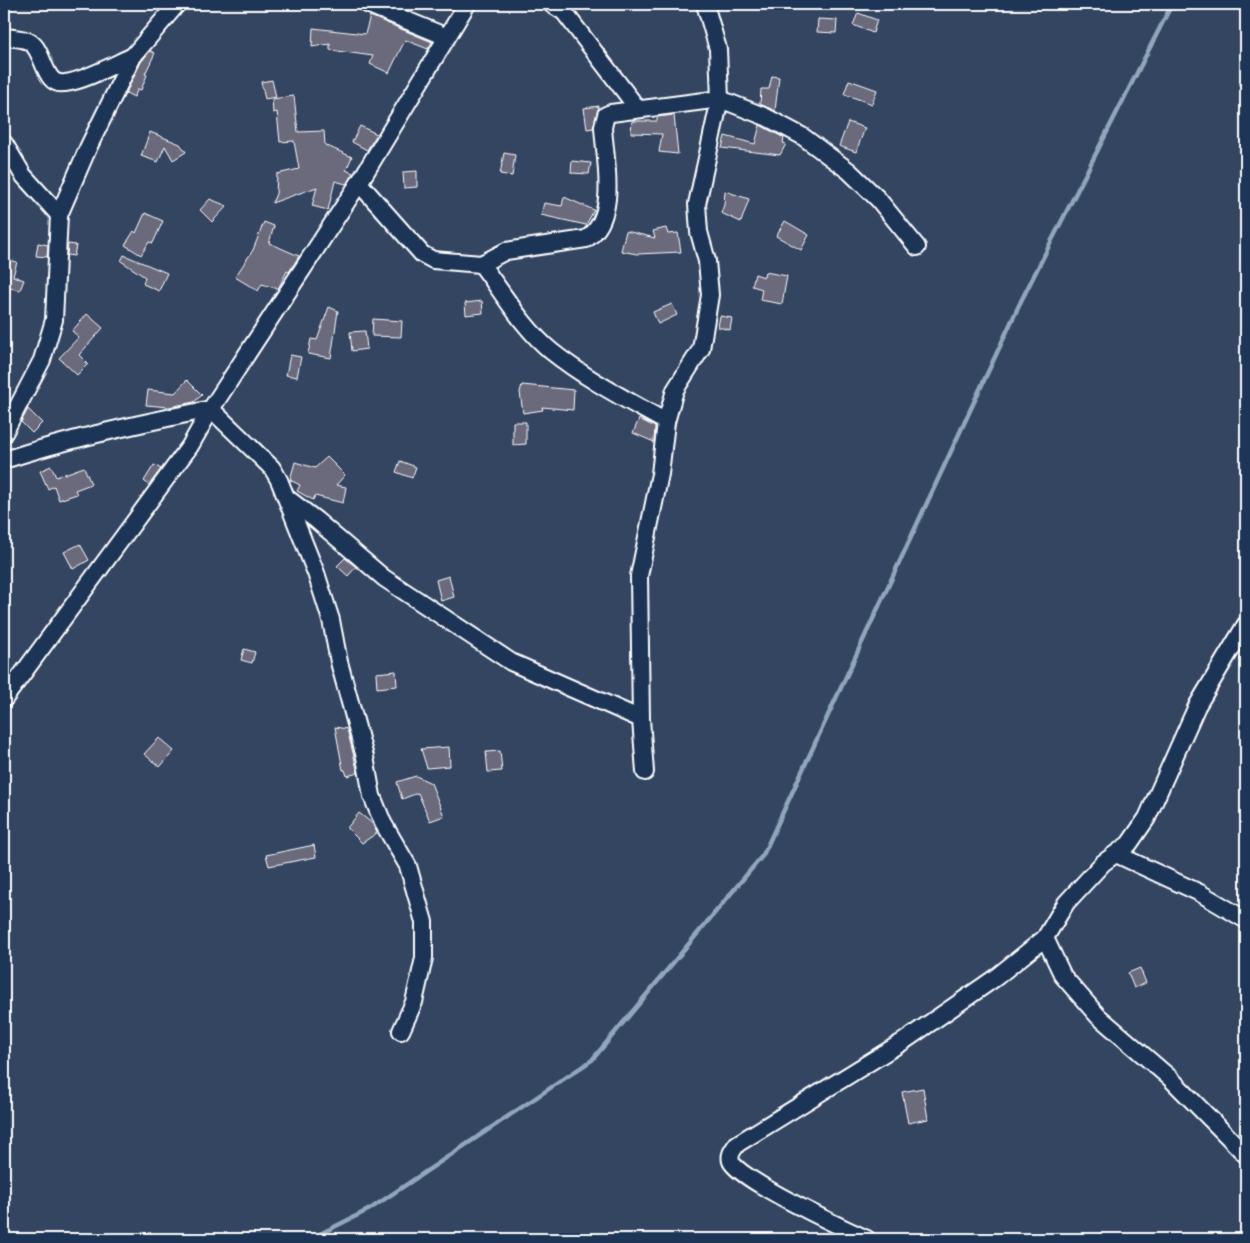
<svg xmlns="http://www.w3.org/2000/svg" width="1250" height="1243" viewBox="0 0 1250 1243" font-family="'Comic Neue',sans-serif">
  <rect width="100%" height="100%" fill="#344562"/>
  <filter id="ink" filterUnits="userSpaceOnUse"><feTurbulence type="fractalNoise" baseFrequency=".02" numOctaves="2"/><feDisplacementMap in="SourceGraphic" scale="10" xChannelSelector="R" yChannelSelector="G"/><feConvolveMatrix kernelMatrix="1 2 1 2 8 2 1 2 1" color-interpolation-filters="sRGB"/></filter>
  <g filter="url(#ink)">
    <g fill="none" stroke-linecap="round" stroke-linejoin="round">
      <!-- stream -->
      <path stroke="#90a7bb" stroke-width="4.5" d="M 310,1239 L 370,1209 L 592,1060 L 763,855 L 1021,301 L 1172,4"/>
    </g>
    <!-- building -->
    <g fill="#6a6a7b" stroke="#fff">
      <path d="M 858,13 L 877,20 L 873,33 L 853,25 Z"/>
      <path d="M 370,16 L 432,42 L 428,49 L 405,40 L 389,73 L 370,64 L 373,56 L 330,50 L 330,44 L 312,47 L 313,28 L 365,34 Z"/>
      <path d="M 818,19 L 837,20 L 836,33 L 817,32 Z"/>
      <path d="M 150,51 L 155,53 L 145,74 L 147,75 L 141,90 L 138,89 L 134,97 L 126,93 L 141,62 Z"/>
      <path d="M 772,76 L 779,77 L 775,111 L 760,104 L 761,89 L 769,89 Z"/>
      <path d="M 272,80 L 276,97 L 265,99 L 261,82 Z"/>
      <path d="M 849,80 L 877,90 L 872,104 L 844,94 Z"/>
      <path d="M 294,96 L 298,132 L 324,131 L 325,145 L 352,157 L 346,170 L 353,173 L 346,184 L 335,181 L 328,210 L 312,206 L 317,187 L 272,203 L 276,194 L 277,174 L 299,169 L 294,141 L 280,142 L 277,112 L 273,113 L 272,99 Z"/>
      <path d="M 599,106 L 593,128 L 587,129 L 584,108 Z"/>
      <path d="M 674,115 L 678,154 L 659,152 L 662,134 L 631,133 L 632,121 L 657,121 L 657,117 Z"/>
      <path d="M 848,122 L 865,128 L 856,152 L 839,146 Z"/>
      <path d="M 760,125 L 784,138 L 783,143 L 786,144 L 780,155 L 722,148 L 725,136 L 755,144 Z"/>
      <path d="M 360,126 L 377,134 L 367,150 L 352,142 Z"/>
      <path d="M 150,132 L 180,144 L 186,152 L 173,160 L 165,146 L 158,162 L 141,156 Z"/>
      <path d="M 504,153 L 515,155 L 512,176 L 500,174 Z"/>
      <path d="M 572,161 L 591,163 L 589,174 L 571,173 Z"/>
      <path d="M 417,171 L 417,187 L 404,188 L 403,172 Z"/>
      <path d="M 725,191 L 749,199 L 741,222 L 721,213 L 724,205 Z"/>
      <path d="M 564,197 L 594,210 L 586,225 L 541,215 L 544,203 L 562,206 Z"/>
      <path d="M 210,199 L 227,206 L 212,222 L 200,210 Z"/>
      <path d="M 145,213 L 163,221 L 153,243 L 149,242 L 141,255 L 125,245 L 134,231 L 136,233 Z"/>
      <path d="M 785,221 L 809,235 L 801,250 L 776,236 Z"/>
      <path d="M 264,222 L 274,226 L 269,243 L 299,256 L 289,272 L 287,271 L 278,289 L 262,284 L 258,291 L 235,277 L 253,250 Z"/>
      <path d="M 666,228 L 668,234 L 678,233 L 681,252 L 637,254 L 621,251 L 626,231 L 655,238 L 653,231 Z"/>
      <path d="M 38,243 L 48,245 L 47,257 L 36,256 Z"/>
      <path d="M 68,244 L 76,245 L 74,256 L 67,255 Z"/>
      <path d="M 124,255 L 167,273 L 159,291 L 143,284 L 145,277 L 121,261 Z"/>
      <path d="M 4,259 L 17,262 L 13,276 L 24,280 L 20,290 L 10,288 L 8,298 L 4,297 Z"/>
      <path d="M 765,272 L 787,276 L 782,304 L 760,300 L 762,289 L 752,286 L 755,274 L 764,277 Z"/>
      <path d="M 482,301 L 483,313 L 466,315 L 465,303 Z"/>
      <path d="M 672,304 L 677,315 L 658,324 L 653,312 Z"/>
      <path d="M 329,307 L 338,311 L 331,358 L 308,354 L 311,339 L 317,340 Z"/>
      <path d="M 87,314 L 103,328 L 79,355 L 88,364 L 77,375 L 59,358 L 79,337 L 72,331 Z"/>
      <path d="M 720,316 L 732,318 L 730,330 L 718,327 Z"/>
      <path d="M 373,319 L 402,321 L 401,337 L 372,336 Z"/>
      <path d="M 365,331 L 367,349 L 352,351 L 350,332 Z"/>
      <path d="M 290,355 L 301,357 L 297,377 L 286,375 Z"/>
      <path d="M 187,380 L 202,395 L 194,402 L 169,407 L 146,405 L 148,390 L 175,393 Z"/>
      <path d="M 522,385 L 574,390 L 573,410 L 542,407 L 543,410 L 523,413 L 520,392 Z"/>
      <path d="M 28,409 L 42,423 L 32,433 L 21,422 Z"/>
      <path d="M 639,419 L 655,427 L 654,442 L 633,433 Z"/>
      <path d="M 513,422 L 526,422 L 526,444 L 513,445 Z"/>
      <path d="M 327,457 L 345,475 L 336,485 L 346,487 L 343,503 L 315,496 L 313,500 L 297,491 L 300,485 L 290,480 L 295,462 L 315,468 Z"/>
      <path d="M 400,461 L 416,467 L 412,478 L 396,472 Z"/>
      <path d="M 154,465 L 161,469 L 149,485 L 144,481 Z"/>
      <path d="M 51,466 L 56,477 L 84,467 L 91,484 L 75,490 L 77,494 L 59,500 L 54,486 L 48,489 L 40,471 Z"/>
      <path d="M 80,544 L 89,560 L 73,569 L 64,552 Z"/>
      <path d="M 345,558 L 356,567 L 348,576 L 337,566 Z"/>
      <path d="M 449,576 L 454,597 L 441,601 L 436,580 Z"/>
      <path d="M 244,649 L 255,652 L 252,663 L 241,660 Z"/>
      <path d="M 396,671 L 397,686 L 377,688 L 376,673 Z"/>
      <path d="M 335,727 L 347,729 L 358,773 L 347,776 L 345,770 L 343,770 Z"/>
      <path d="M 159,738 L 174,751 L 160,767 L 144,754 Z"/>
      <path d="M 449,747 L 450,766 L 427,768 L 421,749 Z"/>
      <path d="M 500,751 L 502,771 L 488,772 L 486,752 Z"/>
      <path d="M 416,776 L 431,783 L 444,816 L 430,821 L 418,793 L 402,799 L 397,782 Z"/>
      <path d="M 359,813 L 373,824 L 377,833 L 362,843 L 347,828 Z"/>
      <path d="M 314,845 L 316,857 L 269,866 L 266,855 Z"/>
      <path d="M 1140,968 L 1146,983 L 1134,988 L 1128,973 Z"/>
      <path d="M 923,1088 L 928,1119 L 908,1123 L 902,1092 Z"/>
    </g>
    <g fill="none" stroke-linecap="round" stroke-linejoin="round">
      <!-- street casing -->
      <g stroke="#fff" stroke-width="20">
        <g id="street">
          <path d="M 367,4 L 447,37"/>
          <path d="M 551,4 L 564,12 L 638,109"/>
          <path d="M 4,37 C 12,38 23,38 30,42 C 45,51 43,87 65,83 C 84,81 115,64 133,56"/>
          <path d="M 4,143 L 23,175 L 59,215"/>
          <path d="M 359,183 L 422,254 L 433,260 L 481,264 L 506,251 L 586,239 C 619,218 605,161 603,127 L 606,115 L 611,113 L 720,99 L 766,117 L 802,136 L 849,171 L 878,199 L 917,247"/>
          <path d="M 481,264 C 503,293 523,328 551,351 C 586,379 627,400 666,422"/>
          <path d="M 4,433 L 42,360 L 54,320 L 59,215 L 88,148 L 133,56 L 177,4"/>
          <path d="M 4,460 C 72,438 141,423 211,409 L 272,468 L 279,480 L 316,573 L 331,620 L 339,662 L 365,757 L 372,796 L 383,823 L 408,866 L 424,922 L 424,958 L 414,1002 L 401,1031"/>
          <path d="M 287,498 L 316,520 L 384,578 L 511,662 L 641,719"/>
          <path d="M 4,699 L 190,446 L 211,409 L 359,183 L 467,4"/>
          <path d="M 645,772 L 641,719 L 639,576 L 660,474 L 666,422 L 675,390 L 701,349 L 710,295 L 707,261 L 699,232 L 697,204 L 720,99 L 718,49 L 705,4"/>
          <path d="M 1116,854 L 1200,893 L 1246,920"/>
          <path d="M 1045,938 L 1063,976 L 1098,1016 L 1170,1078 L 1246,1155"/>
          <path d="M 867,1239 C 845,1229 737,1179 731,1161 C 729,1154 733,1150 737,1144 L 904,1041 L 995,978 L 1045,938 L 1066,903 L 1103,863 L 1129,844 L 1147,818 L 1197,706 L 1246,624"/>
        </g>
      </g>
      <!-- street -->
      <use href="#street" stroke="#1d3557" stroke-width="16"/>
    </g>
  </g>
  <!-- margin -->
  <rect width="1250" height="1243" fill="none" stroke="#1d3557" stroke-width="20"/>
  <rect x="10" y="10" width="1230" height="1223" fill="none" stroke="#fff" stroke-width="2" filter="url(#ink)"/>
</svg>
